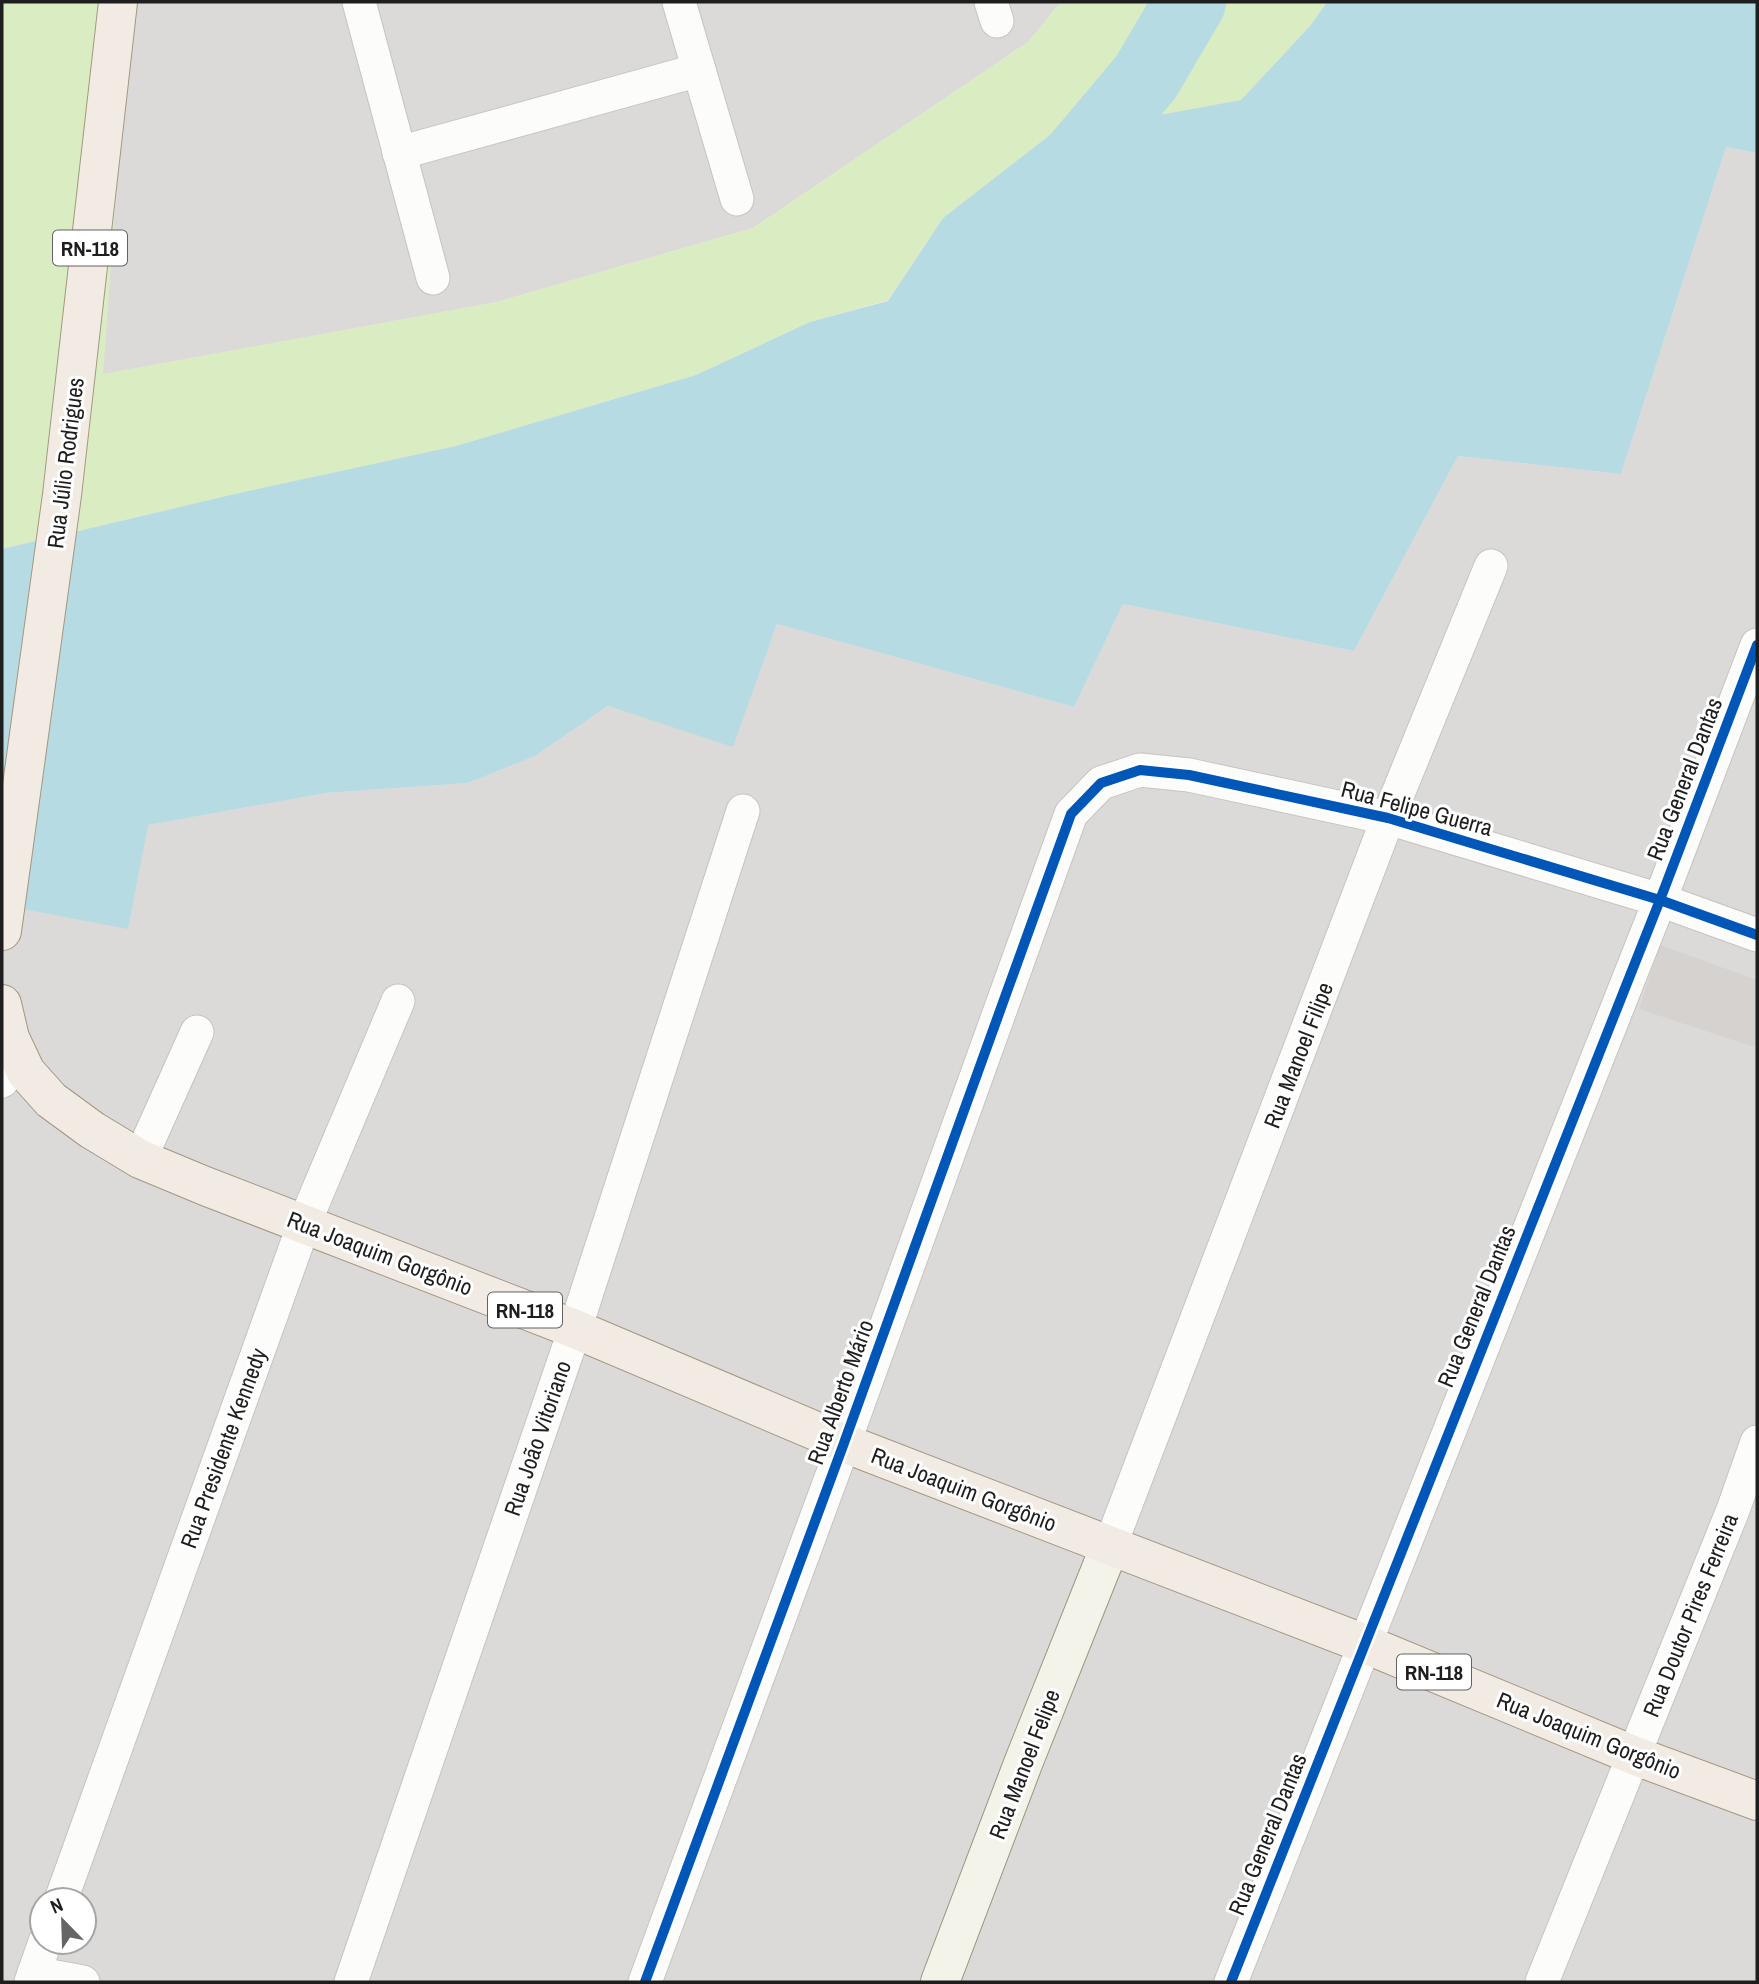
<svg xmlns="http://www.w3.org/2000/svg" width="1759" height="1984" viewBox="0 0 1759 1984" font-family="'Archivo Narrow',sans-serif">
  <rect width="100%" height="100%" fill="#edeae6"/>
  <!-- residential -->
  <g fill="#dcdad8" fill-rule="evenodd">
    <path d="M 130,2 L 1061,2 L 1028,42 L 753,228 L 497,302 L 102,375 Z"/>
    <path d="M 1726,147 L 1757,153 L 1757,1982 L 2,1982 L 2,905 L 147,825 L 326,793 L 468,783 L 535,756 L 608,706 L 733,746 L 777,624 L 1074,707 L 1123,604 L 1354,651 L 1458,456 L 1621,474 ZM 42,1900 L 84,1900 L 84,1942 L 42,1942 Z"/>
  </g>
  <!-- grass -->
  <path fill="#daedc2" d="M 2,2 L 130,2 L 103,374 L 497,302 L 753,228 L 1028,42 L 1061,2 L 1327,2 L 1310,26 L 1241,100 L 1050,135 L 943,218 L 888,300 L 810,322 L 696,375 L 456,446 L 235,494 L 2,549 Z"/>
  <!-- water -->
  <path fill="#b6dbe3" d="M 1327,2 L 1757,2 L 1757,153 L 1726,147 L 1621,474 L 1458,456 L 1354,651 L 1123,604 L 1074,707 L 777,624 L 733,747 L 608,706 L 535,756 L 468,783 L 326,793 L 148,825 L 128,929 L 2,905 L 2,549 L 235,494 L 456,446 L 696,375 L 810,322 L 888,301 L 943,218 L 1050,135 L 1241,100 L 1310,26 Z"/>
  <g fill="none" stroke-linecap="round" stroke-linejoin="round">
    <!-- river -->
    <path stroke="#b6dbe3" stroke-width="72" d="M 1043,199 L 1146,77 L 1190,2"/>
  </g>
  <!-- building -->
  <path fill="#d5d2cf" d="M 1660,945 L 1757,980 L 1757,1048 L 1639,1009 Z"/>
  <g fill="none" stroke-linecap="round" stroke-linejoin="round">
    <!-- street casing -->
    <g stroke="#c5c4c2" stroke-width="35">
      <g id="street">
        <path d="M 359,2 L 433,278"/>
        <path d="M 679,2 L 737,199"/>
        <path d="M 991,2 L 997,21"/>
        <path d="M 399,153 L 699,70"/>
        <path d="M 2,1081 L 10,1038"/>
        <path d="M 140,1159 L 197,1032"/>
        <path d="M 1110,1546 L 1388,818 L 1491,566"/>
        <path d="M 61,1900 L 304,1224 L 398,1001"/>
        <path d="M 34,1973 L 83,1982"/>
        <path d="M 31,1982 L 45,1942"/>
        <path d="M 351,1982 L 575,1329 L 743,811"/>
        <path d="M 645,1982 L 844,1443 L 1071,814 L 1101,783 L 1140,770 L 1189,775 L 1388,818 L 1660,900 L 1757,935"/>
        <path d="M 1231,1982 L 1660,900 L 1757,645"/>
        <path d="M 1542,1982 L 1733,1510 L 1757,1442"/>
      </g>
    </g>
    <!-- secondary casing -->
    <g stroke="#96967e" stroke-width="40">
      <path id="secondary" d="M 940,1982 L 1024,1761 L 1110,1546"/>
    </g>
    <!-- primary casing -->
    <g stroke="#a39782" stroke-width="40">
      <g id="primary">
        <path d="M 2,931 L 62,495 L 118,2"/>
        <path d="M 2,1004 L 10,1038 L 26,1072 L 51,1100 L 92,1130 L 140,1159 L 205,1186 L 575,1329 L 844,1443 L 1365,1644 L 1633,1755 L 1757,1801"/>
      </g>
    </g>
    <!-- street -->
    <use href="#street" stroke="#fcfcfb" stroke-width="33"/>
    <!-- secondary -->
    <use href="#secondary" stroke="#f4f3e9" stroke-width="38"/>
    <!-- primary -->
    <use href="#primary" stroke="#f1ebe3" stroke-width="38"/>
    <!-- cycleway casing -->
    <g stroke="#fff" stroke-width="15">
      <g id="cycleway">
        <path d="M 645,1982 L 844,1443 L 1071,814 L 1101,783 L 1140,770 L 1189,775 L 1388,818 L 1660,900 L 1757,935"/>
        <path d="M 1231,1982 L 1660,900 L 1757,645"/>
      </g>
    </g>
    <!-- cycleway -->
    <use href="#cycleway" stroke="#0057b8" stroke-width="10"/>
  </g>
  <g text-anchor="middle" dominant-baseline="central" stroke-width="6" stroke-linejoin="round" paint-order="stroke">
    <!-- shield labels -->
    <g fill="#fff" stroke="#626262" stroke-width="2">
      <rect x="53" y="230.5" width="74" height="35" rx="5"/>
      <rect x="488" y="1292.5" width="74" height="35" rx="5"/>
      <rect x="1397" y="1654.5" width="74" height="35" rx="5"/>
    </g>
    <g font-size="21" font-weight="bold" fill="#1e1e1e">
      <text x="90" y="248">RN-118</text>
      <text x="525" y="1310">RN-118</text>
      <text x="1434" y="1672">RN-118</text>
    </g>
    <!-- street labels -->
    <g font-size="23" fill="#1e1e1e" stroke="#fff">
      <text transform="translate(65 463) rotate(-83)">Rua Júlio Rodrigues</text>
      <text transform="translate(1684 779) rotate(-69)">Rua General Dantas</text>
      <text transform="translate(1417 808) rotate(15)">Rua Felipe Guerra</text>
      <text transform="translate(1298 1055) rotate(-69)">Rua Manoel Filipe</text>
      <text transform="translate(380 1253) rotate(21)">Rua Joaquim Gorgônio</text>
      <text transform="translate(1476 1306) rotate(-68)">Rua General Dantas</text>
      <text transform="translate(840 1392) rotate(-70)">Rua Alberto Mário</text>
      <text transform="translate(537 1438) rotate(-71)">Rua João Vitoriano</text>
      <text transform="translate(223 1448) rotate(-70)">Rua Presidente Kennedy</text>
      <text transform="translate(964 1489) rotate(21)">Rua Joaquim Gorgônio</text>
      <text transform="translate(1690 1615) rotate(-68)">Rua Doutor Pires Ferreira</text>
      <text transform="translate(1589 1735) rotate(22)">Rua Joaquim Gorgônio</text>
      <text transform="translate(1024 1764) rotate(-69)">Rua Manoel Felipe</text>
      <text transform="translate(1267 1834) rotate(-68)">Rua General Dantas</text>
    </g>
  </g>
  <!-- border -->
  <rect width="1759" height="1984" fill="none" stroke="#1e1e1e" stroke-width="7"/>
  <!-- north arrow -->
  <g transform="translate(63 1921) rotate(337)"><circle r="33" fill="#ffffff" stroke="#a5a5a5" stroke-width="2"/>
  <path d="M0-5L12 26L0 18L-12 26Z" fill="#666564"/>
  <text y="-10" font-size="19" font-weight="bold" text-anchor="middle" fill="#1e1e1e">N</text>
  </g>
</svg>
